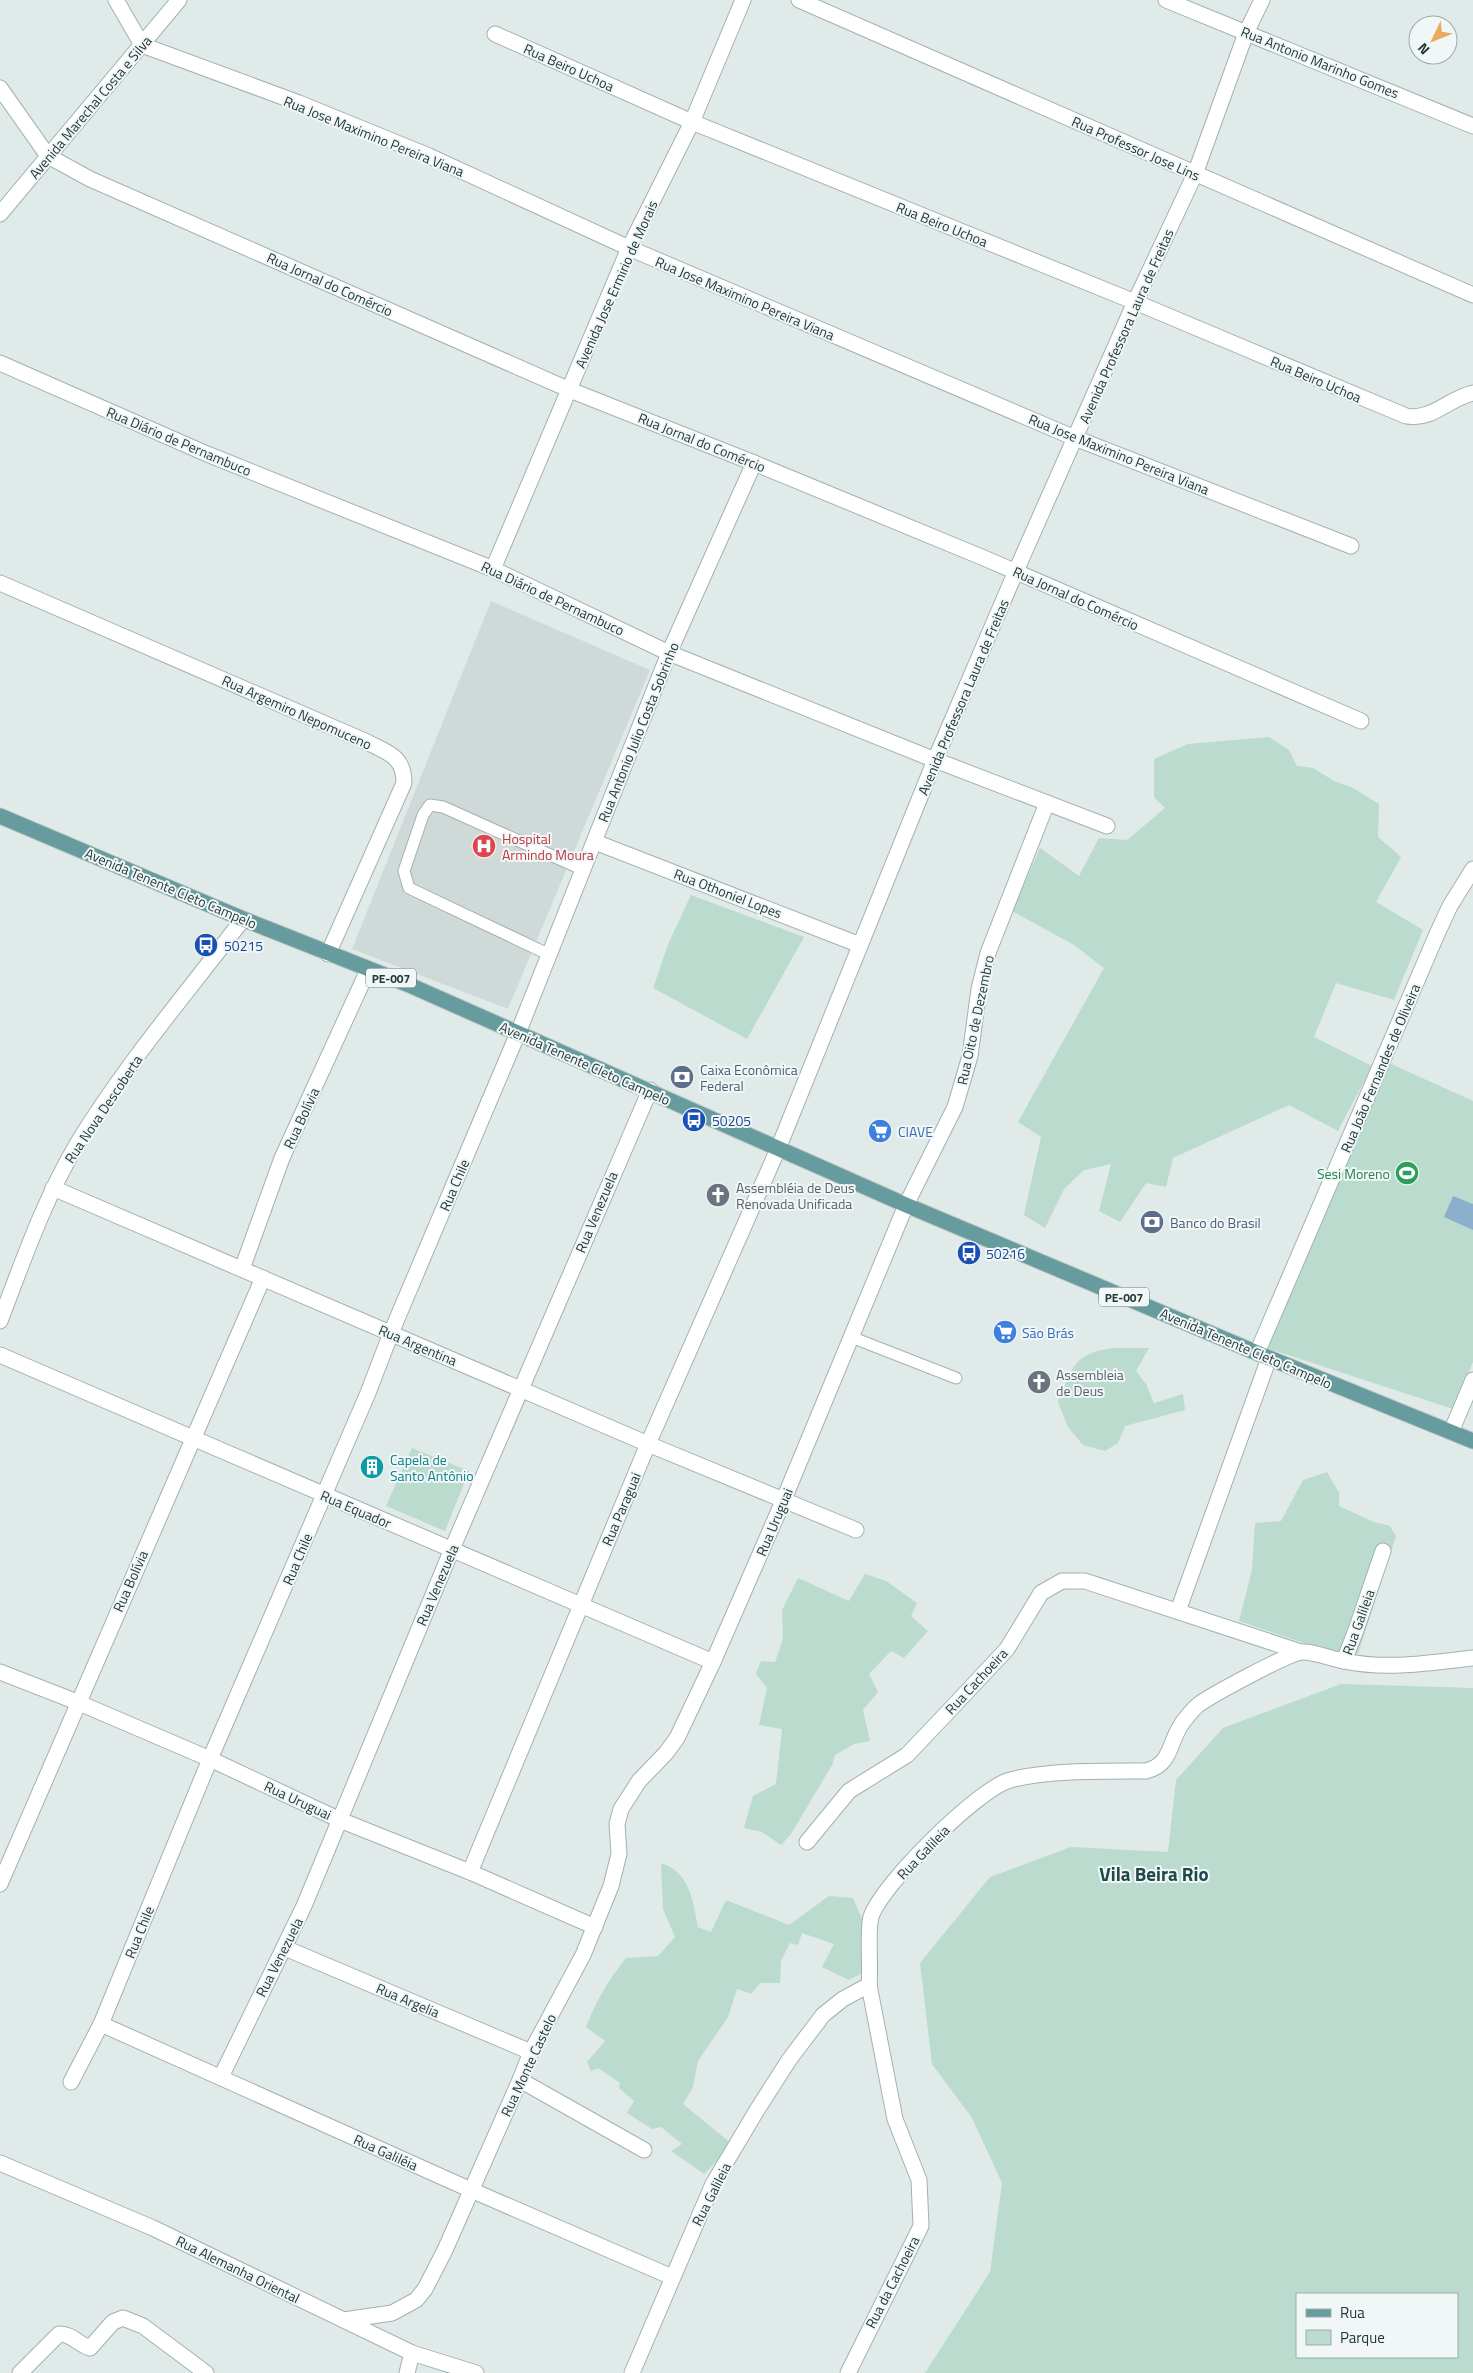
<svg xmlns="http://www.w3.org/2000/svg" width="1473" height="2373" viewBox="0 0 1473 2373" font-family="'Titillium Web',sans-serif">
  <rect width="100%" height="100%" fill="#e0eae9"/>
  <!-- built -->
  <path fill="#cfdad8" d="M 491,601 L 650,670 L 508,1009 L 352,949 Z"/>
  <!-- green -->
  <g fill="#badbcd" fill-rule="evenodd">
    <path d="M 1269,737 L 1289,750 L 1297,766 L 1313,768 L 1334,781 L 1353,788 L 1379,804 L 1378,837 L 1401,857 L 1376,902 L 1423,930 L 1394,1000 L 1336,983 L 1314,1037 L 1372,1066 L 1338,1131 L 1289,1105 L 1173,1158 L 1166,1187 L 1146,1183 L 1120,1222 L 1099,1211 L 1111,1164 L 1084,1170 L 1064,1189 L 1045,1228 L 1024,1215 L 1041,1137 L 1018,1122 L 1104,968 L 1074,945 L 1012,911 L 1040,848 L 1079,876 L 1099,838 L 1127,840 L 1165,808 L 1154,797 L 1154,759 L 1188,744 Z"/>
    <path d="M 691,895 L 804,937 L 747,1039 L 653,988 L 669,942 Z"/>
    <path d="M 1389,1063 L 1473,1101 L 1473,1362 L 1453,1409 L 1264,1347 Z"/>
    <path d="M 1112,1348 L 1149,1348 L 1136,1371 L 1146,1384 L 1154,1403 L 1183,1394 L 1185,1410 L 1125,1426 L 1118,1443 L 1105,1451 L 1083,1445 L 1068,1427 L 1058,1402 C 1073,1368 1072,1354 1112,1348 Z"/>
    <path d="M 412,1448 L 469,1471 L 445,1531 L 386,1506 Z"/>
    <path d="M 1327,1472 L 1339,1493 L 1339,1506 L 1374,1522 L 1390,1526 L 1396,1536 L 1358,1654 L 1321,1649 L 1239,1621 L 1252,1570 L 1255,1523 L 1281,1521 L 1303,1480 Z"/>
    <path d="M 865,1574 L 886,1581 L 917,1603 L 911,1616 L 928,1631 L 904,1658 L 891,1651 L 869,1674 L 878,1692 L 863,1710 L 870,1741 L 854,1744 L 835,1755 L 832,1765 L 791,1834 L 781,1845 L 762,1832 L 744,1828 L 753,1796 L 776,1784 L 782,1729 L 759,1725 L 767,1688 L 756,1674 L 761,1661 L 775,1662 L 783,1639 L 782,1610 L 798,1578 L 849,1601 Z"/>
    <path d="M 1341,1684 L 1473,1688 L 1473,2373 L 925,2373 L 990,2272 L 1002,2183 L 972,2118 L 932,2064 L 920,1963 L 990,1877 L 1071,1847 L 1168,1852 L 1176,1780 L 1223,1728 ZM 1297,2294 L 1457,2294 L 1457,2357 L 1297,2357 Z"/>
    <path d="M 661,1863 C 690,1872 693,1901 698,1927 L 711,1932 L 726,1900 L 789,1925 L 829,1896 L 853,1898 L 863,1921 L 866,1971 L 849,1980 L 822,1967 L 834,1944 L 802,1933 L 798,1945 L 790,1943 L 781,1961 L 780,1983 L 760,1983 L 751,1994 L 737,1989 L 728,2017 L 698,2061 L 693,2087 L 683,2104 L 733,2145 L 704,2174 L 671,2151 L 682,2144 L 661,2127 L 652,2129 L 627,2113 L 634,2101 L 619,2088 L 620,2083 L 598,2068 L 591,2071 L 587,2062 L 605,2041 L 586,2027 C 597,1999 608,1981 626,1958 L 658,1956 L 675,1937 L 663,1909 Z"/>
  </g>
  <!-- water -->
  <path fill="#8bafcd" d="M 1453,1196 L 1473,1204 L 1473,1230 L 1444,1217 Z"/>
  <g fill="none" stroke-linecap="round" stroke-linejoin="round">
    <!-- service casing -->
    <g stroke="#a3b1b1" stroke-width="13">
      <g id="service">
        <path d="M 550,955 L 409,888 L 404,871 L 423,815 L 430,805 L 443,807 L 584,870"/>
        <path d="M 851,1337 L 956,1378"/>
      </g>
    </g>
    <!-- minor casing -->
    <g stroke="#a3b1b1" stroke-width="17">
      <g id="minor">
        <path d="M 116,0 L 142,45"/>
        <path d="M 799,0 L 1473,295"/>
        <path d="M 1166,0 L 1473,126"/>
        <path d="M 495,34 L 692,122 L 1135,302 L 1406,416 C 1432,421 1449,398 1473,393"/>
        <path d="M 142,45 L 299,103 L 429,156 L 629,248 L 1075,438 L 1351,546"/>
        <path d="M 0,88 L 48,156 L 90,179 L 570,390 L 754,463 L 984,558 L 1361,721"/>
        <path d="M 0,214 L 179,0"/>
        <path d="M 0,363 L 207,454 L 493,569 L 669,653 L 935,760 L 1107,826"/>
        <path d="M 493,569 L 629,248 L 692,122 L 743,0"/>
        <path d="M 0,583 L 367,742 C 388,753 404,756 404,783 L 328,954"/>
        <path d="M 595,842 L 860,945"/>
        <path d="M 53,1188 L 648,1444 L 856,1530"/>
        <path d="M 242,1269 L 282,1158 L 368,970"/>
        <path d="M 1257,1353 L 1437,934 L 1450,906 L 1473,869"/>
        <path d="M 0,1355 L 713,1662"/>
        <path d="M 1451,1432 L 1473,1380"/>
        <path d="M 1178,1611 L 1269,1358"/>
        <path d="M 1344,1661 C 1387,1670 1429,1663 1473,1658"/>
        <path d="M 0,1672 L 77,1702 L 210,1759 L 340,1820 L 470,1872 L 595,1927"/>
        <path d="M 807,1842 L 849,1791 L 907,1755 L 946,1714 L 1007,1649 L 1041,1593 L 1062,1581 L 1085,1581 L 1301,1652"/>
        <path d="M 470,1872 L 648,1444 L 778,1149 L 935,760 L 1016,571 L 1135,302 L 1195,174 L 1246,33 L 1262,0"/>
        <path d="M 0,1884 L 263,1278"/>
        <path d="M 285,1948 L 531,2052"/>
        <path d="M 101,2024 L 471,2190 L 672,2277"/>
        <path d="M 221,2077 L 304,1906 L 452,1549 L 650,1090"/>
        <path d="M 520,2080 L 644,2150"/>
        <path d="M 71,2082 L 101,2024 L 210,1759 L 368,1393 L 391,1333 L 518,1033 L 669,653 L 754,463"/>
        <path d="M 0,2163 L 153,2228 L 412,2353 L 476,2373"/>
        <path d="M 344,2320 L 392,2313 L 416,2300 L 425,2289 L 445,2250 L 520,2080 L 531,2052 L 583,1955 L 611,1886 L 619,1854 L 617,1824 L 621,1809 L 639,1781 L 666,1753 L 677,1738 L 713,1662 L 784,1499 L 906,1205 L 955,1107 L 970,1056 L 979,989 L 988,953 L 1047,803"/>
        <path d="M 20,2373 L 59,2334 C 71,2333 79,2345 90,2348 L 113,2322 L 123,2318 L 143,2326 L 206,2373"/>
        <path d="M 407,2373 L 412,2353"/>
        <path d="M 632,2373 L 713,2184 L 757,2110 L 789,2060 L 823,2015 L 843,1999 L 869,1985 C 871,1968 867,1930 871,1917 C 881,1885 978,1789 1010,1780 C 1047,1770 1107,1771 1146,1771 C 1173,1764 1168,1742 1183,1722 C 1187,1717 1192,1710 1198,1705 C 1210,1696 1290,1652 1303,1652 C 1316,1652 1331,1659 1344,1661 L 1356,1630 L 1383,1551"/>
        <path d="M 848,2373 L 921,2226 L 919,2180 L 895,2119 L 869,1985"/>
      </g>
    </g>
    <!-- tertiary casing -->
    <g stroke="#a3b1b1" stroke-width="17">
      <path id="tertiary" d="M 0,1321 C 23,1261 44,1200 77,1144 C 125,1065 187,993 243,919"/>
    </g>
    <!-- primary casing -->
    <g stroke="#bdc4c4" stroke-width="17">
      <path id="primary" d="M 0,816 L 243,919 L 407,984 L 906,1205 L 1269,1358 L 1473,1441"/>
    </g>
    <!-- service -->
    <use href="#service" stroke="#fff" stroke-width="11"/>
    <!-- minor -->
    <use href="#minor" stroke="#fff" stroke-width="15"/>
    <!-- tertiary -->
    <use href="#tertiary" stroke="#fff" stroke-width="15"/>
    <!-- primary -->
    <use href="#primary" stroke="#679c9e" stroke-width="15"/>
  </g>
  <!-- icons -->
  <defs>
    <g id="hospital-disc" transform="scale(1.25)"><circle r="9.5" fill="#e0444e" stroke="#f1f7f6"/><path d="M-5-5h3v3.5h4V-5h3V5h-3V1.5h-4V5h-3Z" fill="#fff"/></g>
    <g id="bus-disc" transform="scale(1.25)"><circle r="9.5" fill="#1a4fb4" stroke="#f1f7f6"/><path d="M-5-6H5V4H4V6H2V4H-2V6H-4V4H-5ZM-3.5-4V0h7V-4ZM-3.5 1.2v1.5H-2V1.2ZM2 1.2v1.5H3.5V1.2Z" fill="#fff"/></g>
    <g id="bank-disc" transform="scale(1.25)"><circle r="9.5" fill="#5c6f8a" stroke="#f1f7f6"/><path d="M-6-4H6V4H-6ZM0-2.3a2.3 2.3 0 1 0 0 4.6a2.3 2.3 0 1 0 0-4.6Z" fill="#fff"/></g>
    <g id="supermarket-disc" transform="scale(1.25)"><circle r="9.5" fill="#3f7fe0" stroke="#f1f7f6"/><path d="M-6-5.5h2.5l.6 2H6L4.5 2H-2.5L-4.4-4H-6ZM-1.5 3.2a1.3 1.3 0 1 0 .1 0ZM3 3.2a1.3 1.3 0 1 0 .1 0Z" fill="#fff"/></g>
    <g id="stadium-disc" transform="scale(1.25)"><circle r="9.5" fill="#2e9e5b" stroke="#f1f7f6"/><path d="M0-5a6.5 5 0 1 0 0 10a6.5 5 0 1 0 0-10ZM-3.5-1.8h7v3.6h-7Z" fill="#fff"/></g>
    <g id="church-disc" transform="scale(1.25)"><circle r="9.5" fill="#6b7280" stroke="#f1f7f6"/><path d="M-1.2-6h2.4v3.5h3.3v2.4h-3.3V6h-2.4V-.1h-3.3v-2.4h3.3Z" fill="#fff"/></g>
    <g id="building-disc" transform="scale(1.25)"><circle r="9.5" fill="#0f9aa8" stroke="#f1f7f6"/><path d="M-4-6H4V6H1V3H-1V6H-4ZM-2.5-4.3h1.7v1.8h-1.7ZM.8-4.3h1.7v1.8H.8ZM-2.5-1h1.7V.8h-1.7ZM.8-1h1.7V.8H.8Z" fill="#fff"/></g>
  </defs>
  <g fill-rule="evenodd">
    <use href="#hospital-disc" x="484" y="846"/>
    <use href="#bus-disc" x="206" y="945"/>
    <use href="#bank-disc" x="682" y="1077"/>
    <use href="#bus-disc" x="694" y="1120"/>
    <use href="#supermarket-disc" x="880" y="1131"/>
    <use href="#stadium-disc" x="1407" y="1173"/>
    <use href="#church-disc" x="718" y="1195"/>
    <use href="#bank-disc" x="1152" y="1222"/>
    <use href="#bus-disc" x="969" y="1253"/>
    <use href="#supermarket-disc" x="1005" y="1332"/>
    <use href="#church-disc" x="1039" y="1382"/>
    <use href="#building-disc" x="372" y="1467"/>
  </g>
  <g text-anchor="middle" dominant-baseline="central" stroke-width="4" stroke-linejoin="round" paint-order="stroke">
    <!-- shield labels -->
    <g fill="#f1f7f6" stroke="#607272" stroke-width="1">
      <rect x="366" y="968.5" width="50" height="19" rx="4"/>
      <rect x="1099" y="1287.5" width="50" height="19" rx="4"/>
    </g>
    <g font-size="12" font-weight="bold" fill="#22393a">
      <text x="391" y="978">PE-007</text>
      <text x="1124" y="1297">PE-007</text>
    </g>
    <!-- street labels -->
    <g font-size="14" fill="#22393a" stroke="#f1f7f6">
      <text transform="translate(1320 62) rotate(22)">Rua Antonio Marinho Gomes</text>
      <text transform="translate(569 67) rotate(24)">Rua Beiro Uchoa</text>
      <text transform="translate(90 107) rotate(-50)">Avenida Marechal Costa e Silva</text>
      <text transform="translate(374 136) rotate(22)">Rua Jose Maximino Pereira Viana</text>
      <text transform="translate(1136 148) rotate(24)">Rua Professor Jose Lins</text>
      <text transform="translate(942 224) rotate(22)">Rua Beiro Uchoa</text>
      <text transform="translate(330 284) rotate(24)">Rua Jornal do Comércio</text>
      <text transform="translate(616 284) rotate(-66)">Avenida Jose Ermirio de Morais</text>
      <text transform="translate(745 298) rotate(23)">Rua Jose Maximino Pereira Viana</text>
      <text transform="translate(1126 326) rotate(-66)">Avenida Professora Laura de Freitas</text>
      <text transform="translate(1316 379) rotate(23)">Rua Beiro Uchoa</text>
      <text transform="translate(179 441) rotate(23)">Rua Diário de Pernambuco</text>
      <text transform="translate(702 442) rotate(22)">Rua Jornal do Comércio</text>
      <text transform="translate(1119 454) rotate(22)">Rua Jose Maximino Pereira Viana</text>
      <text transform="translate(553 598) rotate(25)">Rua Diário de Pernambuco</text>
      <text transform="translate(1076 598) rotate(24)">Rua Jornal do Comércio</text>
      <text transform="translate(963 697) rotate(-67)">Avenida Professora Laura de Freitas</text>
      <text transform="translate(297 712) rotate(24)">Rua Argemiro Nepomuceno</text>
      <text transform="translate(638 732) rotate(-68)">Rua Antonio Julio Costa Sobrinho</text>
      <text transform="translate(171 888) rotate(23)">Avenida Tenente Cleto Campelo</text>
      <text transform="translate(728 893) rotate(21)">Rua Othoniel Lopes</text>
      <text transform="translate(975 1020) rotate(-78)">Rua Oito de Dezembro</text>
      <text transform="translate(585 1063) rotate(24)">Avenida Tenente Cleto Campelo</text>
      <text transform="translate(1380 1068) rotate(-67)">Rua João Fernandes de Oliveira</text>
      <text transform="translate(103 1109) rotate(-56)">Rua Nova Descoberta</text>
      <text transform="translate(301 1118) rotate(-65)">Rua Bolívia</text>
      <text transform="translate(454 1185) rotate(-67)">Rua Chile</text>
      <text transform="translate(596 1212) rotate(-67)">Rua Venezuela</text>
      <text transform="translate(418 1345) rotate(23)">Rua Argentina</text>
      <text transform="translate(1246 1348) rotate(23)">Avenida Tenente Cleto Campelo</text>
      <text transform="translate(356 1509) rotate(23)">Rua Equador</text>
      <text transform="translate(621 1509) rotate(-67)">Rua Paraguai</text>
      <text transform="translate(774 1522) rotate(-67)">Rua Uruguai</text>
      <text transform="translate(297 1559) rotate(-67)">Rua Chile</text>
      <text transform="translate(130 1581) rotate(-66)">Rua Bolívia</text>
      <text transform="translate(437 1585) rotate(-67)">Rua Venezuela</text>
      <text transform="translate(1358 1622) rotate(-70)">Rua Galileia</text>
      <text transform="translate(976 1681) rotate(-47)">Rua Cachoeira</text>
      <text transform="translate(298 1800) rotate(25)">Rua Uruguai</text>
      <text transform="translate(923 1852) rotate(-46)">Rua Galileia</text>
      <text transform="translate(139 1932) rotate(-68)">Rua Chile</text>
      <text transform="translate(279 1957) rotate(-63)">Rua Venezuela</text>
      <text transform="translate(408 2000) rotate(23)">Rua Argelia</text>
      <text transform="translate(528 2065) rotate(-65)">Rua Monte Castelo</text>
      <text transform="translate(386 2152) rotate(24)">Rua Galiléia</text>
      <text transform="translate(711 2194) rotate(-63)">Rua Galileia</text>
      <text transform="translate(238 2269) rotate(26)">Rua Alemanha Oriental</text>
      <text transform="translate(892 2282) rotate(-63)">Rua da Cachoeira</text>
    </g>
    <!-- health labels -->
    <g font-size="14" fill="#be3a42" stroke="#f1f7f6" text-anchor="start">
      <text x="502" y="838">Hospital<tspan x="502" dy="16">Armindo Moura</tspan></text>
    </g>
    <!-- transit labels -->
    <g font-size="14" fill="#164399" stroke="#f1f7f6" text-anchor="start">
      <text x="224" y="945">50215</text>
      <text x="712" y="1120">50205</text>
      <text x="986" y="1253">50216</text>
    </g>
    <!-- service labels -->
    <g font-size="14" fill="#4e5e75" stroke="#f1f7f6" text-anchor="start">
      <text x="700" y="1069">Caixa Econômica<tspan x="700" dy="16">Federal</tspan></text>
      <text x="1170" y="1222">Banco do Brasil</text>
    </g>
    <!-- shop labels -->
    <g font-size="14" fill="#366cbe" stroke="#f1f7f6" text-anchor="start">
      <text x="898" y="1131">CIAVE</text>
      <text x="1022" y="1332">São Brás</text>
    </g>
    <!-- leisure labels -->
    <g font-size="14" fill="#27864d" stroke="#f1f7f6" text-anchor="end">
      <text x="1390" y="1173">Sesi Moreno</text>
    </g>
    <!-- worship labels -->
    <g font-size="14" fill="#5b616d" stroke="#f1f7f6" text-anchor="start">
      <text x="736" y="1187">Assembléia de Deus<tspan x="736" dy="16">Renovada Unificada</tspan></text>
      <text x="1056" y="1374">Assembleia<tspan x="1056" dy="16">de Deus</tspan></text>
    </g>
    <!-- culture labels -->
    <g font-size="14" fill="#0d838f" stroke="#f1f7f6" text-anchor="start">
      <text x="390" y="1459">Capela de<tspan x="390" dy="16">Santo Antônio</tspan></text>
    </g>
    <!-- district labels -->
    <g font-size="19" font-weight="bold" fill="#1f494b" stroke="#f1f7f6">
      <text x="1154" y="1873">Vila Beira Rio</text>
    </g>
  </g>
  <!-- legend -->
  <rect x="1296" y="2293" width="162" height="65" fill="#f1f7f6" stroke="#9eabab"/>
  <rect x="1306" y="2309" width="25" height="8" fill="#679c9e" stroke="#9eabab"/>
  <text x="1340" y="2318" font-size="15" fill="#22393a">Rua</text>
  <rect x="1306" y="2330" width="25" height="15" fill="#badbcd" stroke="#9eabab"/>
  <text x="1340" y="2343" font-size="15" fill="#22393a">Parque</text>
  <!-- north arrow -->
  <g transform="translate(1433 40) rotate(227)"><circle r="24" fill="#f1f7f6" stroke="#9eabab"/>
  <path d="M0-4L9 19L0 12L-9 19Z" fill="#ebaa5e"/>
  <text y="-8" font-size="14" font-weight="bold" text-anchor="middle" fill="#22393a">N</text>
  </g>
</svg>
